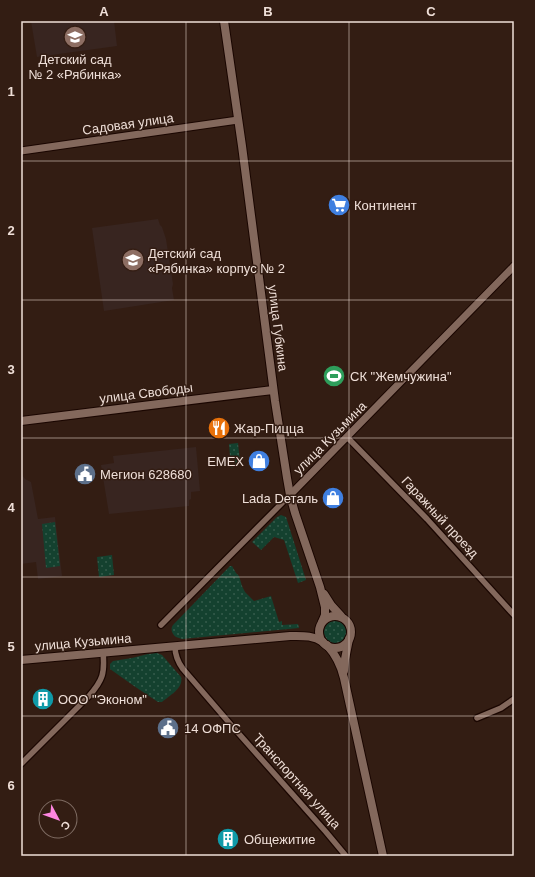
<svg xmlns="http://www.w3.org/2000/svg" width="535" height="877" viewBox="0 0 535 877" font-family="Arial,sans-serif">
  <defs>
    <pattern id="grass-dots" width="8" height="8" patternUnits="userSpaceOnUse"><rect width="8" height="8" fill="#14412f"/><path d="M2 2h.1M6 6h.1" fill="none" stroke="#365c4c" stroke-width="1.8" stroke-linecap="round"/></pattern>
  </defs>
  <rect width="100%" height="100%" fill="#331d13"/>
  <!-- education -->
  <g fill="#382520">
    <path d="M 31,21 L 114,21 L 117,46 L 37,57 Z"/>
    <path d="M 158,219 L 160,225 L 162,227 L 166,239 L 173,284 L 172,288 L 174,300 L 104,311 L 92,228 Z"/>
    <path d="M 196,447 L 200,491 L 191,492 L 191,499 L 189,500 L 189,506 L 109,514 L 101,465 L 114,463 L 113,456 Z"/>
    <path d="M 21,466 L 22,475 L 25,479 L 31,482 L 38,519 L 55,517 L 62,576 L 38,579 L 36,562 L 21,564 Z"/>
  </g>
  <!-- grass -->
  <g fill="url(#grass-dots)">
    <path d="M 238,443 L 240,462 L 234,467 L 231,468 L 229,444 Z"/>
    <path d="M 281,515 L 286,517 L 306,580 L 298,583 L 284,540 L 274,537 L 261,550 L 252,542 L 277,517 Z"/>
    <path d="M 55,522 L 60,566 L 46,568 L 42,524 Z"/>
    <path d="M 112,555 L 114,575 L 99,577 L 97,557 Z"/>
    <path d="M 230,566 L 232,566 L 236,573 L 239,576 L 242,586 L 245,592 L 254,601 L 271,596 L 279,622 L 282,621 L 282,625 L 298,624 L 299,628 L 182,639 L 176,637 C 172,634 170,629 173,625 Z"/>
    <circle cx="335" cy="632" r="11"/>
    <path d="M 157,653 L 162,655 L 181,677 C 184,688 169,696 162,702 L 158,702 L 134,686 L 110,669 L 110,664 L 113,661 L 132,658 L 148,654 Z"/>
  </g>
  <g fill="none" stroke-linecap="round" stroke-linejoin="round">
    <!-- minor casing -->
    <g stroke="#1a0601" stroke-width="8">
      <g id="minor">
        <path d="M 347,437 L 427,519 L 514,615"/>
        <path d="M 161,625 L 290,495"/>
        <path d="M 175,646 C 175,655 177,661 183,669 L 232,726 L 326,832 L 346,856"/>
        <path d="M 477,718 L 501,708 L 514,699"/>
        <path d="M 21,764 L 89,696 C 103,680 105,673 103,652"/>
      </g>
    </g>
    <!-- tertiary casing -->
    <g stroke="#1a0601" stroke-width="9">
      <g id="tertiary">
        <path d="M 21,151 L 238,120"/>
        <path d="M 290,495 L 514,266"/>
      </g>
    </g>
    <!-- secondary casing -->
    <g stroke="#1a0601" stroke-width="10">
      <g id="secondary">
        <path d="M 224,21 L 242,146 L 275,401 L 287,478 L 290,495 L 295,513 L 320,587 L 325,607 L 325,615 L 322,622"/>
        <path d="M 21,421 L 273,390"/>
        <path d="M 324,594 L 331,605 L 341,616"/>
        <circle cx="335" cy="632" r="16"/>
        <path d="M 327,645 C 336,655 341,665 344,678 L 383,856"/>
        <path d="M 21,660 L 290,636 C 302,636 313,635 323,642"/>
        <path d="M 344,671 L 345,659 L 349,639"/>
      </g>
    </g>
    <!-- minor -->
    <use href="#minor" stroke="#83685c" stroke-width="5.5"/>
    <!-- tertiary -->
    <use href="#tertiary" stroke="#83685c" stroke-width="7"/>
    <!-- secondary -->
    <use href="#secondary" stroke="#83685c" stroke-width="8"/>
  </g>
  <!-- grid -->
  <path fill="none" stroke="#efdfd8" stroke-width="1" stroke-opacity="0.55" d="M 186,21 L 186,856M 349,21 L 349,856M 21,161 L 514,161M 21,300 L 514,300M 21,438 L 514,438M 21,577 L 514,577M 21,716 L 514,716"/>
  <!-- icons -->
  <defs>
    <g id="school-disc" transform="scale(1.15)"><circle r="9.5" fill="#8d6e63" stroke="#331d13"/><path d="M0-5L7-2L0 1L-7-2ZM-4 1L0 2.5L4 1V4Q0 6-4 4Z" fill="#fff"/></g>
    <g id="supermarket-disc" transform="scale(1.15)"><circle r="9.5" fill="#3f7fe0" stroke="#331d13"/><path d="M-6-5.5h2.5l.6 2H6L4.5 2H-2.5L-4.4-4H-6ZM-1.5 3.2a1.3 1.3 0 1 0 .1 0ZM3 3.2a1.3 1.3 0 1 0 .1 0Z" fill="#fff"/></g>
    <g id="stadium-disc" transform="scale(1.15)"><circle r="9.5" fill="#2e9e5b" stroke="#331d13"/><path d="M0-5a6.5 5 0 1 0 0 10a6.5 5 0 1 0 0-10ZM-3.5-1.8h7v3.6h-7Z" fill="#fff"/></g>
    <g id="restaurant-disc" transform="scale(1.15)"><circle r="9.5" fill="#e8710a" stroke="#331d13"/><path d="M-5-6h1v4h1v-4h1v4h1v-4h1v5L-1.5 .5V6h-2V.5L-5-1ZM5-6V6H3V1.5H1.5Q1.5-4 5-6Z" fill="#fff"/></g>
    <g id="shop-disc" transform="scale(1.15)"><circle r="9.5" fill="#3f7fe0" stroke="#331d13"/><path d="M-5-2.5h2.3a2.7 3.5 0 0 1 5.4 0H5L5.5 6h-11ZM-1.5-2.5h3a1.5 2.3 0 0 0-3 0Z" fill="#fff"/></g>
    <g id="civic-disc" transform="scale(1.15)"><circle r="9.5" fill="#5c6f8a" stroke="#331d13"/><path d="M-.6-6.5H3V-4.5H.6V-3L4-1V1h2V6H-6V1h2V-1L-.6-3ZM-1.2 2.5V6h2.4V2.5Z" fill="#fff"/></g>
    <g id="building-disc" transform="scale(1.15)"><circle r="9.5" fill="#0f9aa8" stroke="#331d13"/><path d="M-4-6H4V6H1V3H-1V6H-4ZM-2.5-4.3h1.7v1.8h-1.7ZM.8-4.3h1.7v1.8H.8ZM-2.5-1h1.7V.8h-1.7ZM.8-1h1.7V.8H.8Z" fill="#fff"/></g>
  </defs>
  <g fill-rule="evenodd">
    <use href="#school-disc" x="75" y="37"/>
    <use href="#supermarket-disc" x="339" y="205"/>
    <use href="#school-disc" x="133" y="260"/>
    <use href="#stadium-disc" x="334" y="376"/>
    <use href="#restaurant-disc" x="219" y="428"/>
    <use href="#shop-disc" x="259" y="461"/>
    <use href="#civic-disc" x="85" y="474"/>
    <use href="#shop-disc" x="333" y="498"/>
    <use href="#building-disc" x="43" y="699"/>
    <use href="#civic-disc" x="168" y="728"/>
    <use href="#building-disc" x="228" y="839"/>
  </g>
  <g text-anchor="middle" dominant-baseline="central" stroke-width="3" stroke-linejoin="round" paint-order="stroke">
    <!-- poi labels -->
    <g font-size="13" fill="#efdfd8" stroke="#331d13" text-anchor="start">
      <text x="75" y="59" text-anchor="middle">Детский сад<tspan x="75" dy="15">№ 2 «Рябинка»</tspan></text>
      <text x="354" y="205">Континент</text>
      <text x="148" y="253">Детский сад<tspan x="148" dy="15">«Рябинка» корпус № 2</tspan></text>
      <text x="350" y="376">СК "Жемчужина"</text>
      <text x="234" y="428">Жар-Пицца</text>
      <text x="244" y="461" text-anchor="end">EMEX</text>
      <text x="100" y="474">Мегион 628680</text>
      <text x="318" y="498" text-anchor="end">Lada Dеталь</text>
      <text x="58" y="699">ООО "Эконом"</text>
      <text x="184" y="728">14 ОФПС</text>
      <text x="244" y="839">Общежитие</text>
    </g>
    <!-- street labels -->
    <g font-size="13" fill="#efdfd8" stroke="#331d13">
      <text transform="translate(128 124) rotate(-8)">Садовая улица</text>
      <text transform="translate(278 328) rotate(83)">улица Губкина</text>
      <text transform="translate(146 393) rotate(-7)">улица Свободы</text>
      <text transform="translate(330 438) rotate(-45)">улица Кузьмина</text>
      <text transform="translate(440 517) rotate(47)">Гаражный проезд</text>
      <text transform="translate(83 642) rotate(-5)">улица Кузьмина</text>
      <text transform="translate(297 781) rotate(48)">Транспортная улица</text>
    </g>
  </g>
  <!-- border -->
  <rect width="535" height="877" fill="none" stroke="#331d13" stroke-width="44"/>
  <!-- north arrow -->
  <g transform="translate(58 819) rotate(131)"><circle r="19" fill="#331d13" stroke="#7e6b62"/>
  <path d="M0-3L7 15L0 10L-7 15Z" fill="#fe86e1"/>
  <text y="-6" font-size="11" font-weight="bold" text-anchor="middle" fill="#efdfd8">С</text>
  </g>
  <rect x="22" y="22" width="491" height="833" fill="none" stroke="#efdfd8" stroke-width="1.5"/>
  <g font-size="13" text-anchor="middle" font-weight="bold" fill="#efdfd8">
    <text x="104" y="16">A</text>
    <text x="268" y="16">B</text>
    <text x="431" y="16">C</text>
    <text x="11" y="96">1</text>
    <text x="11" y="235">2</text>
    <text x="11" y="374">3</text>
    <text x="11" y="512">4</text>
    <text x="11" y="651">5</text>
    <text x="11" y="790">6</text>
  </g>
</svg>
